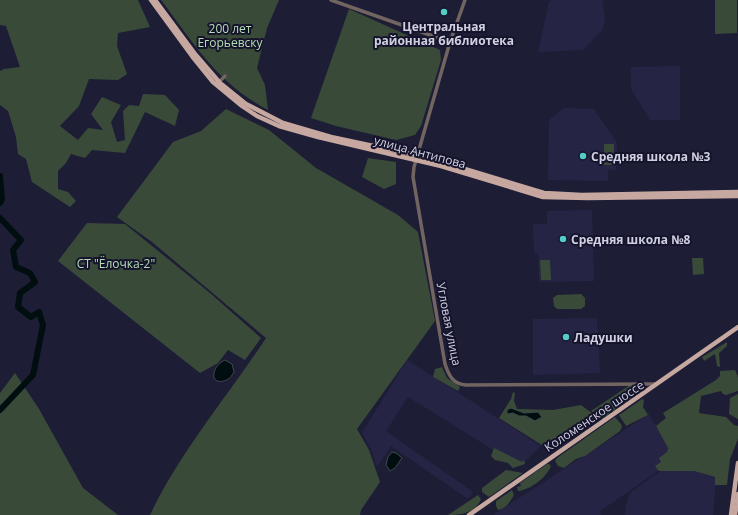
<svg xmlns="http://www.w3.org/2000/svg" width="738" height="515" viewBox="0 0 738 515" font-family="'Open Sans',sans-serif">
  <rect width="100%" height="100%" fill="#1e1d36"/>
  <!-- built -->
  <g fill="#262444">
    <path d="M 552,0 L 602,0 L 605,19 L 603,29 L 583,50 L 538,52 L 549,2 Z"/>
    <path d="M 680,66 L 680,120 L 650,120 L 631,89 L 631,67 Z"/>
    <path d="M 564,108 L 594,109 L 617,143 L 616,170 L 608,170 L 608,181 L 548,180 L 549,120 Z"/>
    <path d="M 592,210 L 594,281 L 539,282 L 538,253 L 534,253 L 533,224 L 547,224 L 547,211 Z"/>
    <path d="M 597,318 L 600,373 L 533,375 L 533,319 Z"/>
    <path d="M 407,360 L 541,446 L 523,463 L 492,449 L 408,397 L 386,431 L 473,492 L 468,499 L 391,446 L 377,467 L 371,449 L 362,433 Z"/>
    <path d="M 649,414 L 668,447 L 661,469 L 599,512 L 601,515 L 493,515 Z"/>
    <path d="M 661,471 L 694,471 L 716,478 L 713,515 L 625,515 L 627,501 L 631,492 Z"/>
  </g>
  <!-- green -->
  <g fill="#394a39">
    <path d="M 0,0 L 138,0 L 150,27 L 118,33 L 117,46 L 127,74 L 118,80 L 89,79 L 79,106 L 60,126 L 78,140 L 88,128 L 103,130 L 91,114 L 102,97 L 121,105 L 111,122 L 117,142 L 125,140 L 123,111 L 129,105 L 139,106 L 143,94 L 165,95 L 179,110 L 175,126 L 145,112 L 125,153 L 92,150 L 85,158 L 71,154 L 66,163 L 58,171 L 58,189 L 68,192 L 76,201 L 70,207 L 32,182 L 26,159 L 18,154 L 16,137 L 8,111 L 0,105 L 0,71 L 4,69 L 20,67 L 6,26 L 0,25 Z"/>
    <path d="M 161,0 L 279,0 L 267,28 L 257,68 L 265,85 L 268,110 C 216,82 196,46 161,0 Z"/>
    <path d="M 715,0 L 737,0 L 737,33 L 715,34 Z"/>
    <path d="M 349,9 L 440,50 L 441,60 L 421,126 L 415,135 L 396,140 L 336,126 L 311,118 Z"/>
    <path d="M 226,109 L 269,130 L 316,168 L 398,215 L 418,232 L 435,321 L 357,429 L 369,450 L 380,482 L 361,510 L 360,515 L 150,515 C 180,452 227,397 266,338 L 152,242 L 117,217 L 173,142 L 201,131 Z"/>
    <rect x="604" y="144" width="10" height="21"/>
    <path d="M 368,158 L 396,162 L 396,184 L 384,189 L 362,177 Z"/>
    <path d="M 87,223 L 125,224 L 210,293 L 261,338 L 245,360 L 228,350 L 218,363 L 200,373 L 58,261 Z"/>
    <path d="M 692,258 L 703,258 L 704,274 L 693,275 Z"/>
    <path d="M 540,260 L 550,260 L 551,280 L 541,280 Z"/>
    <path d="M 581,294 L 585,298 L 585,306 L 581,309 L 557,309 L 554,306 L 553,298 L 557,295 Z"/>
    <path d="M 727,342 L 727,346 L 719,353 L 720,367 L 717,366 L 715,354 L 704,361 L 702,357 Z"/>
    <path d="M 442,367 L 447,378 L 460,387 L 458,391 L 433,377 L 435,369 Z"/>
    <path d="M 735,370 L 738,377 L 738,391 L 726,395 L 723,394 L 721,391 L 701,396 L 699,413 L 726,417 L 734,425 L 738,426 L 738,439 L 730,459 L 727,485 L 715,485 L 715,477 L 694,471 L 659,471 L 655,466 L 661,462 L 659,458 L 667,452 L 668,448 L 656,426 L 666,418 L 663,413 L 716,380 L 720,376 L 720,371 Z"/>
    <path d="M 15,373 L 39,409 L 83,488 L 118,515 L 0,515 L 0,393 Z"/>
    <path d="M 630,385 L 643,386 L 645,388 L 602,419 L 591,411 Z"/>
    <path d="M 513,392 L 515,393 L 514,401 L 517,409 L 553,410 L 581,405 L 600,419 L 583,430 L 575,424 L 545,447 L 499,418 L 511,399 Z"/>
    <path d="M 738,394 L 738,419 L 729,414 L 730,398 Z"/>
    <path d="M 642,399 L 644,400 L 643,407 L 648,415 L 626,426 L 619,415 Z"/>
    <path d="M 615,417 L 621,424 L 622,427 L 620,431 L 585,456 L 576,459 L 564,468 L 558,466 L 555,461 L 557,458 Z"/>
    <path d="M 494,448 L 522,462 L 524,460 L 525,464 L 513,468 L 508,463 L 495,460 L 491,456 Z"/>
    <path d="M 547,464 L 549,464 L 551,466 C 546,478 530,490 518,491 L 517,487 L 521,486 L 520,483 Z"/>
    <path d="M 506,470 L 523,473 L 489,497 L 482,492 L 482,488 Z"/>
    <path d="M 512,490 L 514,495 C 510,502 506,509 498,510 L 496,506 L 496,501 Z"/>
    <path d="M 478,495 L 481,499 C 475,513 462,515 448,515 Z"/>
  </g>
  <!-- water -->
  <g fill="#000e10" stroke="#3e484f">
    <path d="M 225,360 L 232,364 L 234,372 C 231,378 225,383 217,381 L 214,378 C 213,370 217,364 225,360 Z"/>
    <path d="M 511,408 L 524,413 L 538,412 L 542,417 L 535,421 L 526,416 L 519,416 L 513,413 L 507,414 L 507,410 Z"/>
    <path d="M 392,452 L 396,453 L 402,458 L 395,468 L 390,471 L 386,465 L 388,457 Z"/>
  </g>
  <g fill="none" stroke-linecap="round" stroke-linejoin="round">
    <!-- river -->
    <g stroke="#000e10" stroke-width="6">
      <path d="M 0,176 L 2,199 L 0,203"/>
      <path d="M 0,218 L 21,240 L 13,250 L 16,267 L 30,273 L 35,282 L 20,293 L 18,307 L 31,317 L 39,312 L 43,325 L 33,375 L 0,410"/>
    </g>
    <!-- minor -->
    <g stroke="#726460" stroke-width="3.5">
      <path d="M 331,0 L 450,42"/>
      <path d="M 465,0 L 450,42 L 414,167 L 413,177 L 445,364 C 449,376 453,384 466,385 L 656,384"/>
      <path d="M 219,82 L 225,76"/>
    </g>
    <!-- major -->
    <g stroke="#c6a8a0" stroke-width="4.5">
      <path d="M 151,0 L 192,56 L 213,82 L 242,106 L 257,116 L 279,126 L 318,137 L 441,166 L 543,197 L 588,198 L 738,196"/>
      <path d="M 155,0 L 195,54 L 220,83 L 246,104 L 283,123 L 331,137 L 425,157 L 544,193 L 582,195 L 738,192"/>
      <path d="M 469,515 L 738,327"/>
      <path d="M 731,515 L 738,463"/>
      <path d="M 735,515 L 738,494"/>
    </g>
  </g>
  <!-- markers -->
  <g fill="#54cdc7" stroke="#15142c" stroke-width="1.5">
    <circle cx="444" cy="12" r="4"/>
    <circle cx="583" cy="156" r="4"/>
    <circle cx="563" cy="239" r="4"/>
    <circle cx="566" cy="337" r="4"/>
  </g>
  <g text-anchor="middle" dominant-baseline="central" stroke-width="4" stroke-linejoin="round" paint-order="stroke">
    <!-- poi labels -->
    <g font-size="12" font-weight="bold" fill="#cfd0e1" stroke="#15142c" text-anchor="start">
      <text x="444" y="26" text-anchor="middle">Центральная<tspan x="444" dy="14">районная библиотека</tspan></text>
      <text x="591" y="156">Средняя школа №3</text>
      <text x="571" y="239">Средняя школа №8</text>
      <text x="574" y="337">Ладушки</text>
    </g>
    <!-- park labels -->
    <g font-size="12" fill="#b5dfb4" stroke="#15142c">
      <text x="230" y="28">200 лет<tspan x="230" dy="14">Егорьевску</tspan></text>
      <text x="116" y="263">СТ "Ёлочка-2"</text>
    </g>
    <!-- street labels -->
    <g font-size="12" fill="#cfd0e1" stroke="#15142c">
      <text transform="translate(420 152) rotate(15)">улица Антипова</text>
      <text transform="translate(449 324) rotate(79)">Угловая улица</text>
      <text transform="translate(594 416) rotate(-34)">Коломенское шоссе</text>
    </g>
  </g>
</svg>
